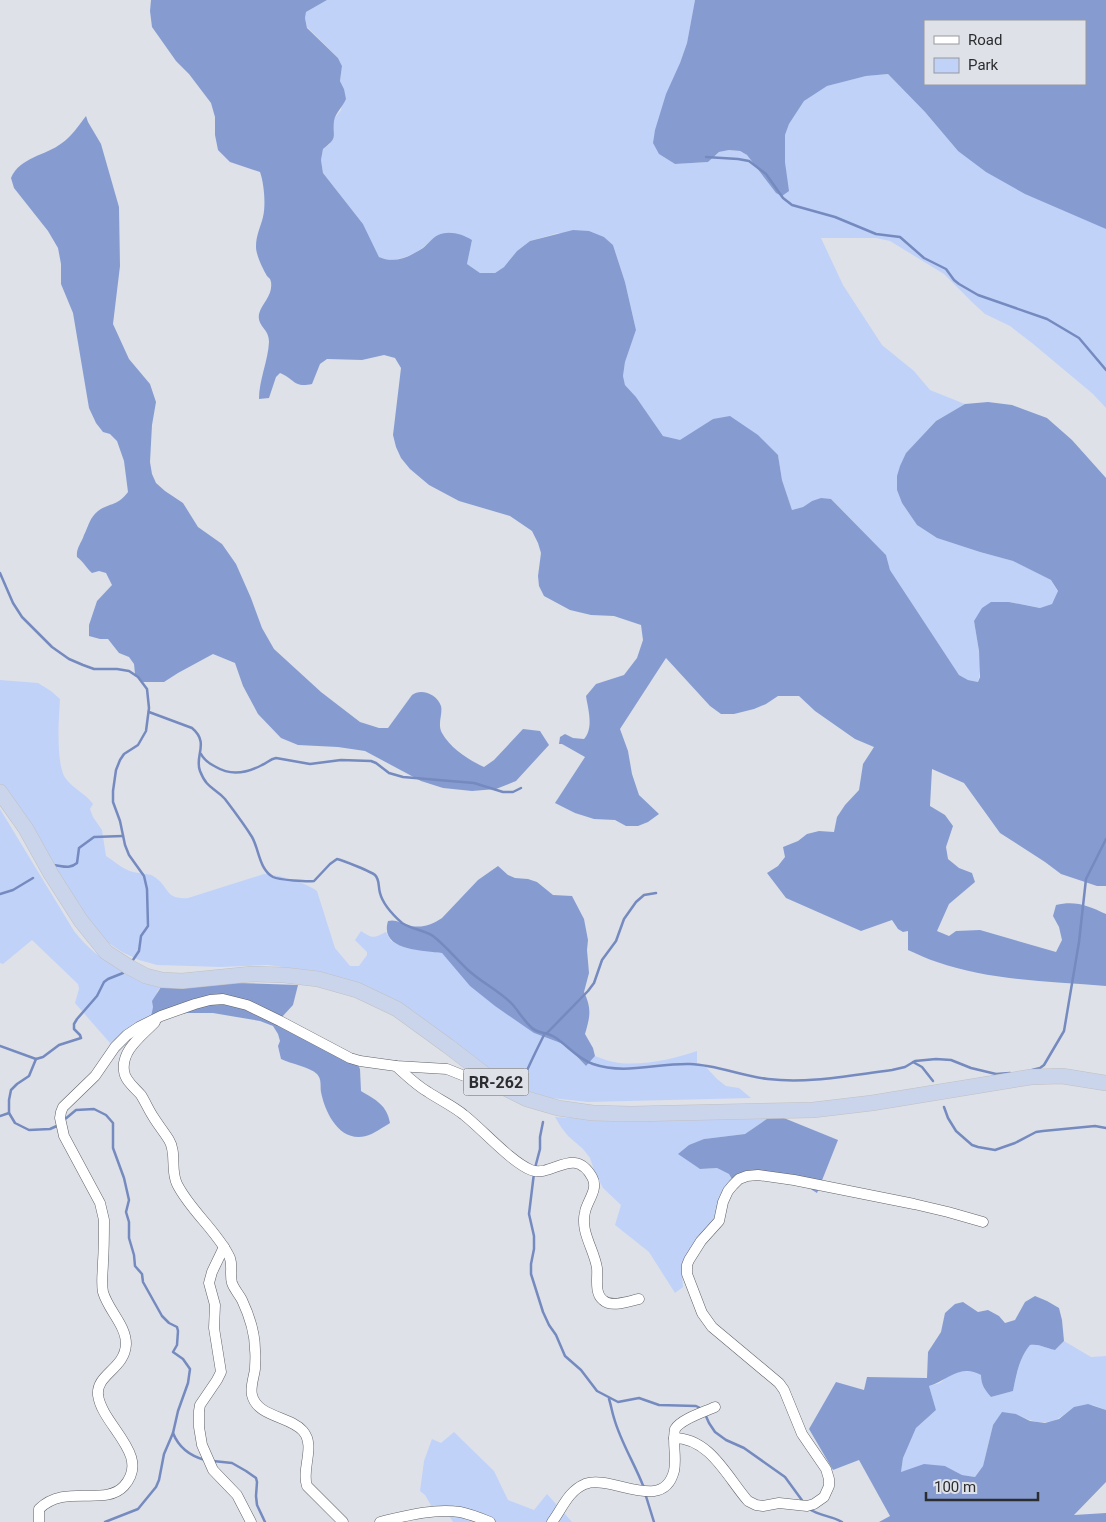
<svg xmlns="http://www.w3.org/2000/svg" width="1106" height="1522" viewBox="0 0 1106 1522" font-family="Roboto,sans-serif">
  <rect width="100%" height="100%" fill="#dee1e8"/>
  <!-- green -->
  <g fill="#c1d2f9">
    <path d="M 327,0 L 695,0 L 687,43 L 680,63 L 659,154 L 675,164 L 708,162 L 719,152 L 729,150 L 739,151 L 747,155 L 776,193 L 788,191 L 785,162 L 785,135 L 789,124 L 804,101 L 826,86 L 866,76 L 888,74 L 925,112 L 958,151 L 1106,229 L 1106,408 L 1093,394 L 1032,343 L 1010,326 L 985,314 L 974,304 L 944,274 L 890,241 L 876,238 L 821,238 L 843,285 L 882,345 L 914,371 L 930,390 L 965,404 L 936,421 L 906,453 L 897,490 L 902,503 L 917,525 L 937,538 L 980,552 L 1013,561 L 1051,580 L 1058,592 L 1052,604 L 1041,608 L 1009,602 L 974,621 C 977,641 983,663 978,682 L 968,680 L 959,675 L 890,570 L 886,555 L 831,499 L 812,501 L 803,507 L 792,510 L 782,480 L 778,455 L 713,419 L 680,441 L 663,436 L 636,397 L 625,385 L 623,376 L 625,362 L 636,330 L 625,282 L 613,245 L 604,237 L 558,233 L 530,241 L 517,251 L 504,267 L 495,273 L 480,273 L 467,264 L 472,240 C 463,234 449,230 438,235 C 434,237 430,242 426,245 C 412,256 396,264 379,257 L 363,224 L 323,173 L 321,160 L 323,149 L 330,144 L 334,119 L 341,110 L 344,89 L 340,81 L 342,66 L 338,58 L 307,27 L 305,18 L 306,12 Z"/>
    <path d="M 0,680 L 38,683 L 51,691 L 60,699 C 59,717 55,768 67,780 C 75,790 85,793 93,804 L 90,809 L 93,817 L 102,830 L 106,856 C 114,861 124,870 133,872 C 140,874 148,873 153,876 C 170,886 164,900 188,898 L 264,874 C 279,875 305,882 317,891 L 335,948 L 350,966 L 359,966 L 367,955 L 367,952 L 355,940 L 361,931 C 373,939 374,938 386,932 L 391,941 L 406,948 L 442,953 L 534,1033 L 566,1045 L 586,1066 L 595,1056 C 601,1058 608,1061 614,1062 C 637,1067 675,1059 697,1051 L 697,1064 L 706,1067 L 717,1079 L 726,1086 L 739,1088 L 751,1098 L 588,1102 L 551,1098 L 527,1091 L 504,1080 L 433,1027 L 297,969 L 268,965 L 221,967 L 157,965 L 139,960 L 122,952 L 107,942 L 93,929 L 7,792 L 0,784 Z"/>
    <path d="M 0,809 L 74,931 C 101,965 124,970 163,984 L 157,992 L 151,1017 L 128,1030 L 110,1043 L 75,1003 L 79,989 L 78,984 L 32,940 L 3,964 L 0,963 Z"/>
    <path d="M 774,1114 L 745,1134 L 704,1139 L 679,1154 L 700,1169 L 717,1168 L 729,1174 L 736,1186 L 682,1272 L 683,1287 L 675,1293 L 649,1252 L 615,1225 L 621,1205 L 603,1188 L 595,1173 L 590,1158 L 583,1149 L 568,1136 L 561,1127 L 555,1117 L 618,1121 Z"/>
    <path d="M 1064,1341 L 1091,1357 L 1106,1356 L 1106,1410 C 1100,1408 1093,1404 1087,1405 C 1078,1405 1072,1409 1065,1414 C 1048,1427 1034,1423 1016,1414 L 993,1425 L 983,1466 L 975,1477 L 962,1475 L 945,1466 L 901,1472 L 903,1458 L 916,1428 L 936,1410 L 929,1386 L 940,1383 L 948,1376 L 958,1372 L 974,1371 L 981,1375 C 981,1385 985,1390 991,1397 L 1013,1391 C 1016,1376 1019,1358 1030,1345 C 1041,1344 1044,1348 1055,1350 Z"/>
    <path d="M 454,1432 L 494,1471 L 508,1500 L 534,1510 L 547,1494 L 572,1522 L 453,1522 L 444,1507 L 432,1507 L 425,1495 L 420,1491 L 424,1461 L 432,1439 L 441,1443 Z"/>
  </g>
  <!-- forest -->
  <g fill="#869cd1" fill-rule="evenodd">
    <path d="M 151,0 L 327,0 L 306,12 L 305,18 L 307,28 L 338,58 L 342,66 L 340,81 L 344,89 L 346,99 C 343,106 335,114 334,121 C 332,137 339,137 323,149 L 321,160 L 323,173 L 363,224 L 379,257 C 395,264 409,257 423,248 C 428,244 432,238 438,235 C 449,230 463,234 472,240 L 467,264 L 480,273 L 495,273 L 504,267 L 517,251 L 530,241 L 573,230 L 589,231 L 604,237 L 613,245 L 625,282 L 636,330 L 625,362 L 623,376 L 625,385 L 636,397 L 663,436 L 680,440 L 713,419 L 730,416 L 758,435 L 778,455 L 782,480 L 792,510 L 803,507 L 812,501 L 821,498 L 831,499 L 886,555 L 890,570 L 959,675 L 968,680 L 978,682 L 980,677 L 979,651 L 974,621 L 982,608 L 991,602 L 1009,602 L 1040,608 L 1052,604 L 1058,591 L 1051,580 L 1013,561 L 980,552 L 937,538 L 917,525 L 902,503 L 897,490 L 897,476 L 900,466 L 906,453 L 936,421 L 965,404 L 988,402 L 1012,405 L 1047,418 L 1072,440 L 1106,478 L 1106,886 L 1097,886 L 1061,874 L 1045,862 L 1000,833 L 964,783 L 932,769 L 930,806 L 945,815 L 953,826 L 946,847 L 948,859 L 959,868 L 972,873 L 975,882 L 949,904 L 937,931 L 949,936 L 956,931 L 980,930 L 1056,952 L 1062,940 L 1059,927 L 1053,916 L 1056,905 C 1075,900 1089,906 1106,914 L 1106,986 C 1050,981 991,981 937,962 C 927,959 918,954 908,950 L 908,931 L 903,932 L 898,929 L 892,920 L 861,931 L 786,898 L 767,873 L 778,866 L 785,857 L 783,847 L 798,841 L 807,834 L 819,831 L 834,832 L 837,817 L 845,805 L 859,790 L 863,764 L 874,747 L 855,739 L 815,711 L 799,696 L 778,696 L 766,704 L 754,709 L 734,714 L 721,714 L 710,706 L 666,658 L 620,729 L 628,751 L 632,774 L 639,795 L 659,814 L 648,822 L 638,826 L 626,826 L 615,820 L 594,819 L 575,813 L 555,803 L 585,757 L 562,744 L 559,744 L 560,737 L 565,734 L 573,738 L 584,739 C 594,728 588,709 586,696 L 596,684 L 624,675 L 637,658 L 643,640 L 641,625 L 614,616 L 591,615 L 570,610 L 544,596 L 539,586 L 538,576 L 541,553 L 538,543 L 532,531 L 510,516 L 459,501 L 429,485 L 410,469 L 401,458 L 396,447 L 393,435 L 401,368 L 395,358 L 384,355 L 362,360 L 327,359 L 320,364 L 312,384 C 293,388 295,379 280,373 L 276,377 L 269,398 L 259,399 C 259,380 268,361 269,342 C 269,328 257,327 259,314 C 262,303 273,296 271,282 C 270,278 270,279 267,276 C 263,269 256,255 256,247 C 256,235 260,229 263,217 C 266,205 264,183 260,172 L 230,162 L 218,150 L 215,135 L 215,117 L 211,103 L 189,74 L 176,61 L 152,27 L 150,11 Z"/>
    <path d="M 695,0 L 1106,0 L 1106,229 L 1025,194 L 986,172 L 958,151 L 925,112 L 888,74 L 866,76 L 827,86 L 804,101 L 789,124 L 785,135 L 785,162 L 789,191 L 782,196 L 776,193 L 747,155 L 740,151 L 729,150 L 719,152 L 708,162 L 675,164 L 659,154 L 653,143 L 655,130 L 666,94 L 680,63 L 687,43 ZM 925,21 L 1085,21 L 1085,84 L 925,84 Z"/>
    <path d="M 86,116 L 88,122 L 101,144 L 119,207 L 120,266 L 113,324 L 129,359 L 150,384 L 156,402 L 152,425 L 150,462 L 152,474 L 156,483 L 165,491 L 183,503 L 198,527 L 222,544 L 236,564 L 251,598 L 262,628 L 274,649 L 321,692 L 360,722 L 379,728 L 388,728 L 412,695 C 421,688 437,694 441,706 C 443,714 437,724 442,733 C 450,748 469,760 484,767 L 494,760 L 523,729 L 540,731 L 549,745 L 516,781 L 496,789 L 472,791 L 443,788 L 421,781 L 365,751 L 338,747 L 298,745 L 281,738 L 258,714 L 243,686 L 235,663 L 213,654 L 178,673 L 164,682 L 143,682 L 135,674 L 134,664 L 129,657 L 119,653 L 108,639 L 100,639 L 89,636 L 89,625 L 97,601 L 112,585 L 106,573 L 99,571 L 92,573 C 86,568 84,562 77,557 C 76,548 81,544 84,535 C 88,527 90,517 98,511 C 109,503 118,506 128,492 L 124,461 L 117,441 L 110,434 L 103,432 L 96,423 L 89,408 L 73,313 L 61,284 L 61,264 L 58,248 L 48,231 L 14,188 L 11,178 C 20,157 45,156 62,143 C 71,137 79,125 86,116 Z"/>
    <path d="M 498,866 L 508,875 L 515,878 L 528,879 L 537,882 L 553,895 L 572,896 L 584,919 L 588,940 L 587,950 L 589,973 L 584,992 C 592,1009 590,1017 585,1034 L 593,1048 L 595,1056 L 586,1066 L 566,1045 L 534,1033 L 495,1006 L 470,986 L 442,953 C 423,950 379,951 388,921 C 396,919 400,923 407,925 C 420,929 432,925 442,918 L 478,880 Z"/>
    <path d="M 237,983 L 298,985 L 293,1005 L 281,1018 L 302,1027 L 356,1061 L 360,1069 L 361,1091 C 376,1100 387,1105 390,1123 C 383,1127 374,1134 366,1136 C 340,1143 325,1113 321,1092 C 320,1085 322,1080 317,1074 C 310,1067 291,1064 281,1059 L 278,1046 L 280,1041 L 278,1034 L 273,1026 L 260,1021 L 213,1013 L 187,1013 L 169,1016 L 151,1017 L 153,1007 L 152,1001 L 163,984 Z"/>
    <path d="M 774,1114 L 838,1140 L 817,1193 L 809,1188 L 797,1183 L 751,1179 L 736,1186 L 729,1174 L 717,1168 L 700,1169 L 678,1154 L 689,1145 L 704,1139 L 745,1134 Z"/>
    <path d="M 1035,1296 L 1047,1301 L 1059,1308 L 1062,1320 L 1064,1341 L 1055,1350 C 1044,1348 1041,1344 1030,1345 C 1019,1358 1016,1376 1013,1391 L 991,1397 C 985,1390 981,1385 981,1375 C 960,1363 947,1381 929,1386 L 936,1410 L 916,1428 L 903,1458 L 901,1472 L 924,1464 L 945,1466 L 962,1475 L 975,1477 L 983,1466 L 993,1425 L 1002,1412 L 1016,1414 L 1030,1421 L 1045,1423 L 1059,1419 L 1074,1407 L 1088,1404 L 1106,1410 L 1106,1482 L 1074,1515 L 1106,1513 L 1106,1522 L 879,1522 L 890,1516 L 859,1460 L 833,1470 L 809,1429 L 836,1382 L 864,1390 L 867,1377 L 927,1378 L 928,1352 L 941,1332 L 945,1313 L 955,1304 L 963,1302 L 978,1312 L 988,1310 L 999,1316 L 1005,1323 L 1015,1320 L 1025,1302 Z"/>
  </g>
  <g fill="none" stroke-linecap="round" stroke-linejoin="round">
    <!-- stream -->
    <g stroke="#758abf" stroke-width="2.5">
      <path d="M 706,157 L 738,159 L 749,161 L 766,174 L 783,198 L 792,205 L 835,217 L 876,234 L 900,237 L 924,258 L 946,269 L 954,280 L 959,284 L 978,295 L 1047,319 L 1079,338 L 1106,370"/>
      <path d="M 0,573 L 13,603 L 22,617 L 52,647 L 69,659 L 83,665 L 94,669 L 117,669 L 129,671 L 138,677 L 147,689 L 149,708 L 146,731 L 138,745 L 124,754 L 120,760 L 116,770 L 113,791 L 113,802 L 120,821 L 125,845 L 129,855 L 144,876 L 147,889 L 148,926 L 141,936 L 139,951 L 133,960"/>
      <path d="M 149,712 L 192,728 C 210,743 194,756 200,771 C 207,789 214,787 225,799 C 234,811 244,824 252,837 C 259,849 259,869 273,877 C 279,880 308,882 314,881 L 330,864 L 337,859 C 342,860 372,872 375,875 C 380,880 378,887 380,893 C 383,905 393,915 402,923 C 411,929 424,930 433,936 C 446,946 456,959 468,970 C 482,983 500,991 513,1005 C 519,1012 525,1022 532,1028 C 538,1034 548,1032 556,1038 C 569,1047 578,1059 593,1064 C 625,1075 657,1063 690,1064 C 717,1065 742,1076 768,1079 C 809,1084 851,1075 892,1070 L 905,1067 L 915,1061 L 936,1059 L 951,1060 L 971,1068 L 996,1074 L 1010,1073"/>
      <path d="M 201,754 C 204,760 210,764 216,767 C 231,776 247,773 262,765 C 267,763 270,759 276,758 L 310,764 L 341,760 L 371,761 L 376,763 L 389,773 L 403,777 L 474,783 L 503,792 L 513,792 L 521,788"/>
      <path d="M 52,865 C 61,865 69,870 77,863 L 79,848 L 94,837 L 123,836"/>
      <path d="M 0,894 L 13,890 L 33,878"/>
      <path d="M 547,1033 L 588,991 L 594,983 L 602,960 L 616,941 L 624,919 L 636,902 L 644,895 L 656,893"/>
      <path d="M 0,1046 L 36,1059 L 43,1057 L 59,1045 L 81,1038 L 80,1035 L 74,1029 L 74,1024 L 77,1019 L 97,996 L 104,982 L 108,979 L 123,973"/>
      <path d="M 36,1059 L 29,1076 L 17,1084 L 11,1090 L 9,1100 L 9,1113 L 15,1123 L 29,1130 L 50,1129 L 59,1125"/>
      <path d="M 913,1062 L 922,1067 L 933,1081"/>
      <path d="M 1032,1070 L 1040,1068 L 1044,1065 L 1064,1031 L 1079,942 L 1086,879 L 1106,839"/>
      <path d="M 525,1075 C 531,1061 538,1047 545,1033"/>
      <path d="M 944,1107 L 948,1118 L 956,1131 L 972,1145 L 978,1147 L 995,1150 L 1015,1143 L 1036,1132 L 1043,1131 L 1095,1126 L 1106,1128"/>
      <path d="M 0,1116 L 9,1113"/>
      <path d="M 64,1120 L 76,1110 L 94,1109 L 106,1115 L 113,1123 L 113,1148 L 124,1178 L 129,1200 L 126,1212 L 129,1222 L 129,1238 L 134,1255 L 135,1266 L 142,1274 L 143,1282 L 162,1316 L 169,1323 L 177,1327 L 178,1331 L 177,1345 L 173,1352 L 183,1359 L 190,1369 L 188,1383 L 178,1411 L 173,1433 L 164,1454 L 159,1480 L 156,1487 L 138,1509 L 105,1522"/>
      <path d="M 535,1168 L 540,1149 L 540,1137 L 543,1122"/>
      <path d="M 534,1173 L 529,1214 L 534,1236 L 534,1249 L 531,1264 L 531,1274 L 543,1312 L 549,1325 L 556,1335 L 565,1356 L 581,1370 L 597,1391 L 618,1402 L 639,1398 L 659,1405 L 696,1406 L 702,1409"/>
      <path d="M 609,1399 C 611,1405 612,1412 614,1418 C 621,1443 635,1464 644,1488"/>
      <path d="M 705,1414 L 709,1423 L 715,1432 L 726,1440 L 744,1448 L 785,1477 L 804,1503"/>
      <path d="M 173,1433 C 179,1448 190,1456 205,1460"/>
      <path d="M 213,1461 L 232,1463 L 246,1471 L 256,1478 L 257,1482 L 256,1496 L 257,1505 L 265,1522"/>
      <path d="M 645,1493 L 654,1522"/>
      <path d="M 809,1509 C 820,1516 832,1516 842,1522"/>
    </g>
    <!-- minor casing -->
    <g stroke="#5f6268" stroke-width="11">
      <g id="minor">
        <path d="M 155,1022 C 142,1036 121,1050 124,1071 C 125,1081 135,1088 141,1095 C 146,1103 149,1111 154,1118 C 159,1126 164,1132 169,1140 C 177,1153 170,1170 177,1184 C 190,1210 214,1228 228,1254 C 234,1263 229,1273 232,1283 C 234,1289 239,1294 242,1300 C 249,1315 255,1332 255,1350 C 256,1356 255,1363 255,1369 C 254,1377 250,1387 252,1395 C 257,1417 290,1416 303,1431 C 316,1446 301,1469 307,1486 L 343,1522"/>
        <path d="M 396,1066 C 406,1075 416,1085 428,1092 C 440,1100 453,1106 464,1115 C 482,1129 511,1162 531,1170 C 552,1178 574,1145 592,1177 C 599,1189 587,1201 585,1212 C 580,1232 594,1249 597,1268 C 598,1277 594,1293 603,1300 C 611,1308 629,1301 639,1299"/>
        <path d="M 224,1247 L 212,1272 L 209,1283 L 215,1305 L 214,1328 L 221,1372 L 217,1380 L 200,1405 L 199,1411 L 199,1427 L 202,1445 L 213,1470 L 237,1495 L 251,1522"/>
        <path d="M 674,1438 C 710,1438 727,1477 748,1501 L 756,1505 L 763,1506 L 779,1503 L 807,1506 L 814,1504 L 824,1497 L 829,1486 L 829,1479 L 826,1469 L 802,1434 L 784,1390 L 779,1383 L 712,1327 L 702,1313 L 687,1274 L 687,1265 L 689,1260 L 701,1241 L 719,1221 L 723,1202 L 728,1191 L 733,1185 L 739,1179 L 747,1176 L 758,1175 L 794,1180 L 914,1204 L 948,1212 L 983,1222"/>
        <path d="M 39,1522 L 39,1509 C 65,1483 105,1507 124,1486 C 152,1455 102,1426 98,1395 C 96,1374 125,1369 126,1344 C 126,1325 108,1310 103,1292 C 101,1282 103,1271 103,1262 C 104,1248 104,1234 104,1220 L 100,1203 L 64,1136 L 60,1118 L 61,1112 L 63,1107 L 95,1076 L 115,1047 L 127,1035 L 139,1027 L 161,1016 L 195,1004 L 210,1000 L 223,999 L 247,1005 L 280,1021 L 350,1058 L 360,1061 L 396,1066 L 447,1069 L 467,1077 L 490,1079"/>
        <path d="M 380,1522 C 405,1516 434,1508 460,1512 C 470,1514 480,1518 490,1522"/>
        <path d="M 552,1522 C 562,1509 568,1491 585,1484 C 612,1474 663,1514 674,1471 C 677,1457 672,1443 675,1429 C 681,1419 704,1412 715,1407"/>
      </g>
    </g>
    <!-- highway casing -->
    <g stroke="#c0c0c1" stroke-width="16">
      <path id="highway" d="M 0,792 L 26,829 L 51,874 L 81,921 L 106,952 L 129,967 L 146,976 L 162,980 L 182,981 L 252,974 L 284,975 L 318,979 L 357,990 L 397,1009 L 448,1046 L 491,1079 L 507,1089 L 527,1099 L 558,1108 L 593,1113 L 631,1114 L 813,1110 L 872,1103 L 1031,1077 L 1062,1076 L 1106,1083"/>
    </g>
    <!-- minor -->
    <use href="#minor" stroke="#fff" stroke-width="10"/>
    <!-- highway -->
    <use href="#highway" stroke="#cad4eb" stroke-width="15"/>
  </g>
  <g text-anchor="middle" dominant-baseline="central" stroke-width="5" stroke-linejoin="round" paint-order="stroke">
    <!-- shield labels -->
    <rect fill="#dee1e8" stroke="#616367" stroke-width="1" x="463.5" y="1068.5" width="65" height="27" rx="4"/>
    <g font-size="16" font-weight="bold" fill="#2c2d30">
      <text x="496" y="1082">BR-262</text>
    </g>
  </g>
  <!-- legend -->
  <rect x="924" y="20" width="162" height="65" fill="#dee1e8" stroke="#97999e"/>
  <rect x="934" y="36" width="25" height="8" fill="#ffffff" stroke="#97999e"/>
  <text x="968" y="45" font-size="15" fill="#2c2d30">Road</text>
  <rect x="934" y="58" width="25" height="15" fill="#c1d2f9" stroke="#97999e"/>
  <text x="968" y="70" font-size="15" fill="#2c2d30">Park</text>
  <!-- scale -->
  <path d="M926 1492v8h112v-8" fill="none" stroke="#2c2d30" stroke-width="2.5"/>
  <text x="934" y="1492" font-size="15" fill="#2c2d30" stroke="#dee1e8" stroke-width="4" paint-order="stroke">100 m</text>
</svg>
